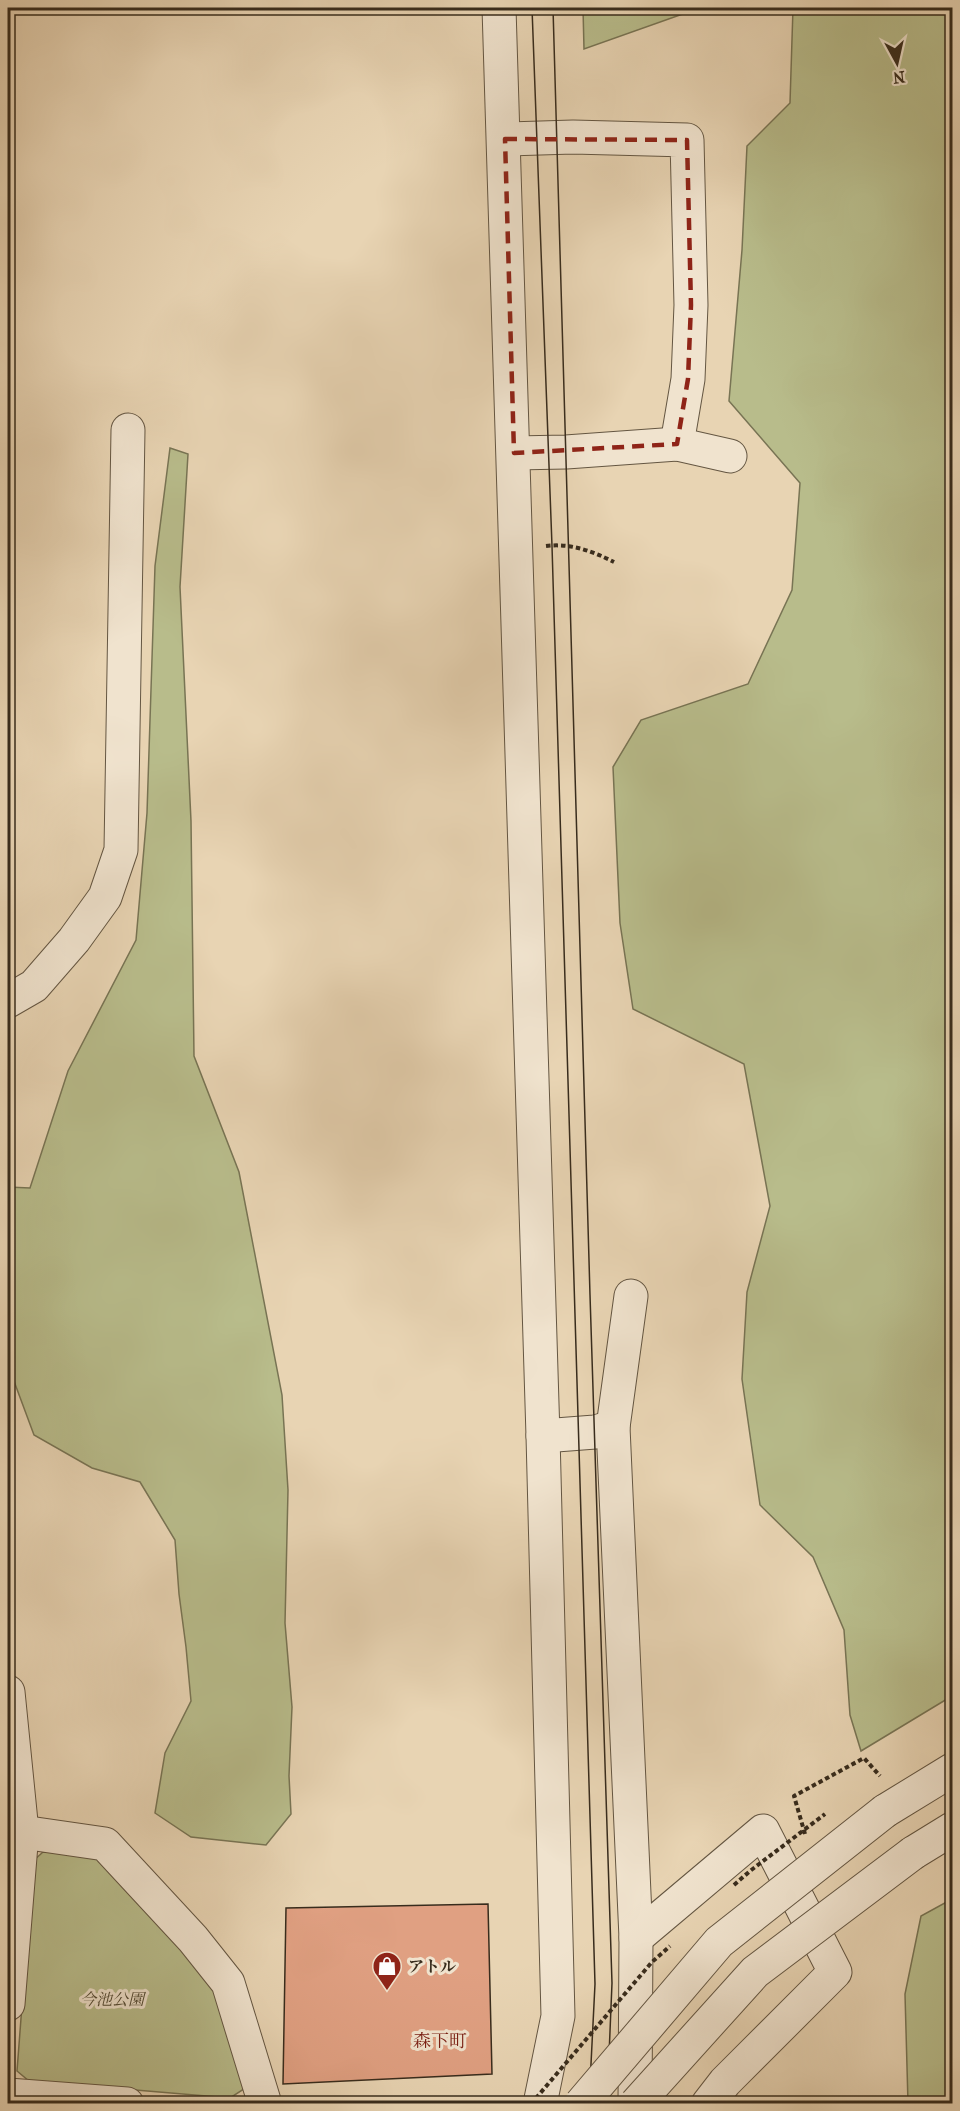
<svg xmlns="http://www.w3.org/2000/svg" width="960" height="2111" viewBox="0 0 960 2111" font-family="'IM FELL French Canon','Noto Serif JP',serif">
  <rect width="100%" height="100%" fill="#e8d4b3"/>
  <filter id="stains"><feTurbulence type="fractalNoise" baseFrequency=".00333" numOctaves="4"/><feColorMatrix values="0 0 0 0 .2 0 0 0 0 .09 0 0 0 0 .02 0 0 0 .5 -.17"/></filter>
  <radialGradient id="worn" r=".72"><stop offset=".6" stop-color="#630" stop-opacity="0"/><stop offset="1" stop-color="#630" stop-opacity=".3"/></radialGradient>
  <!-- green -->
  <g fill="#b8bc8b" stroke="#787454" stroke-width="1.5">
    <path d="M 583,8 L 710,8 L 694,10 L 584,49 Z"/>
    <path d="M 793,8 L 952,8 L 952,1696 L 861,1751 L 850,1715 L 844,1630 L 813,1557 L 760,1505 L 742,1379 L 747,1292 L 770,1206 L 744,1064 L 633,1009 L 620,923 L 613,767 L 641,720 L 748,684 L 792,590 L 800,483 L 729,401 L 742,250 L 747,146 L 790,103 Z"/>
    <path d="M 170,448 L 188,454 L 180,587 L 191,821 L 194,1056 L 239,1172 L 282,1395 L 288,1490 L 285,1623 L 292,1707 L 289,1776 L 291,1814 L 266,1845 L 191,1837 L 155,1813 L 165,1753 L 191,1701 L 186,1647 L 179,1594 L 175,1540 L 140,1482 L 92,1468 L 34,1435 L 8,1365 L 8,1187 L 30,1188 L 68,1071 L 136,940 L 147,813 L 155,566 Z"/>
    <path d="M 43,1852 L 90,1854 L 104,1863 L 209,1974 L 244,2089 L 230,2098 L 29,2081 L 17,2071 L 33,1861 Z"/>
    <path d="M 952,1899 L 952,2103 L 908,2103 L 905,1994 L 921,1916 Z"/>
  </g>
  <!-- building -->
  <path fill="#e0a082" stroke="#382c1d" stroke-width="1.5" d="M 488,1904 L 492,2074 L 283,2084 L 286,1908 Z"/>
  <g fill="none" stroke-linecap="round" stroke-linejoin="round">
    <!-- minor casing -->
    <g stroke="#645642" stroke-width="35">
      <g id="minor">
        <path d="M 499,8 L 543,1436 L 558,2016 L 540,2104"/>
        <path d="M 505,139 L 573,137 L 687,140 L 691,305 L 688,379 L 677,444"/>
        <path d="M 514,453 L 566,452 L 677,444 L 730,456"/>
        <path d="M 8,1001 L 34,986 L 74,940 L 105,897 L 121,850 L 128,430"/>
        <path d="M 631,1296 L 613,1427 L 636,1938 L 635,2104"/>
        <path d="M 543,1436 L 595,1432 L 613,1427"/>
        <path d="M 8,1692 L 22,1832 L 8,2004"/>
        <path d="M 885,1811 L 952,1770"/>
        <path d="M 8,1833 L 22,1832 L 105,1844 L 193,1939 L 228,1983 L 265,2104"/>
        <path d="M 913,1853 L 952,1829"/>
        <path d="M 636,1938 L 763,1831 L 835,1972 L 725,2082 L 708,2104"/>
        <path d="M 8,2095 L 127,2104"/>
      </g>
    </g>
    <!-- path -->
    <g stroke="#382c1d" stroke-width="4" stroke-dasharray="4.5 3" stroke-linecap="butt">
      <path d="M 546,546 C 571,543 592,551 614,562"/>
      <path d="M 805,1834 L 794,1796 L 864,1758 L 880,1776"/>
    </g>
    <!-- minor -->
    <use href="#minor" stroke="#f0e3ce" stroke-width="33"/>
    <!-- tram -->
    <g stroke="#382c1d" stroke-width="1.5">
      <path d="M 532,8 L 552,546 L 595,1984 L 589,2104"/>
      <path d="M 553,8 L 590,1295 L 612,1983 L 607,2104"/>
    </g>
    <!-- minor-bridge casing -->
    <g stroke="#645642" stroke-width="35" stroke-linecap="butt">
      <g id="minor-bridge">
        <path d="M 581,2104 L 719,1942 L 885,1811"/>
        <path d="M 636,2104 L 755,1972 L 913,1853"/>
      </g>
    </g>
    <!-- path-bridge -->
    <g stroke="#382c1d" stroke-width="4" stroke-dasharray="4.5 3" stroke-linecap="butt">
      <path d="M 734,1885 L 750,1871 L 825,1814"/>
      <path d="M 531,2104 L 652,1962 L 670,1946"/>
    </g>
    <!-- minor-bridge -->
    <use href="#minor-bridge" stroke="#f0e3ce" stroke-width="33"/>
  </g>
  <!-- marked area -->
  <path fill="none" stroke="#8f2418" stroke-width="4.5" stroke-dasharray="12 8" stroke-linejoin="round" d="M 505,139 L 687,140 L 691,305 L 688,379 L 677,444 L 514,453 Z"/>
  <!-- icons -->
  <defs>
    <g id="shop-pin" transform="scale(1.5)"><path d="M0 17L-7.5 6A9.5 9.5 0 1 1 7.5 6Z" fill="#8f2418" stroke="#f0e3ce"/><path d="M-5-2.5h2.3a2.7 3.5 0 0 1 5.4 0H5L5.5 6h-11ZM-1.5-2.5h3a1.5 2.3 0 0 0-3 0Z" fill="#fff"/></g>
  </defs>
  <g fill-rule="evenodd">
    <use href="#shop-pin" x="387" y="1966"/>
  </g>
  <g text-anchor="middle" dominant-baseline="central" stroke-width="6" stroke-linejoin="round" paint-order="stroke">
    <!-- poi labels -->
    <g font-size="16" font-weight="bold" fill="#382c1d" stroke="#f0e3ce" text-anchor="start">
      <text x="408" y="1966">アトル</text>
    </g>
    <!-- park labels -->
    <g font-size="16" font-style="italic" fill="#524933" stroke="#f0e3ce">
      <text x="112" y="1999">今池公園</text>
    </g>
    <!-- neighbourhood labels -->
    <g font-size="18" fill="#7a1f14" stroke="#f0e3ce">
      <text x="440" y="2041">森下町</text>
    </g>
  </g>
  <!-- margin -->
  <rect width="960" height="2111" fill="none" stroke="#e8d4b3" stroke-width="30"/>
  <rect x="9" y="9" width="942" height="2093" fill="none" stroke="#382c1d" stroke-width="3"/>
  <rect x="15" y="15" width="930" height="2081" fill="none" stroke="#382c1d" stroke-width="1.5"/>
  <!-- north arrow -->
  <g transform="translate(897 63) rotate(172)" stroke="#f0e3ce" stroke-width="4.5" paint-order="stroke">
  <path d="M0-4.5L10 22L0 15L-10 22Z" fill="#382c1d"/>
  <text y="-9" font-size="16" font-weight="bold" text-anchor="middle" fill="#382c1d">N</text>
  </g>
  <rect width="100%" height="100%" filter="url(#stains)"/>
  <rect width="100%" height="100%" fill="url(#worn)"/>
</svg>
